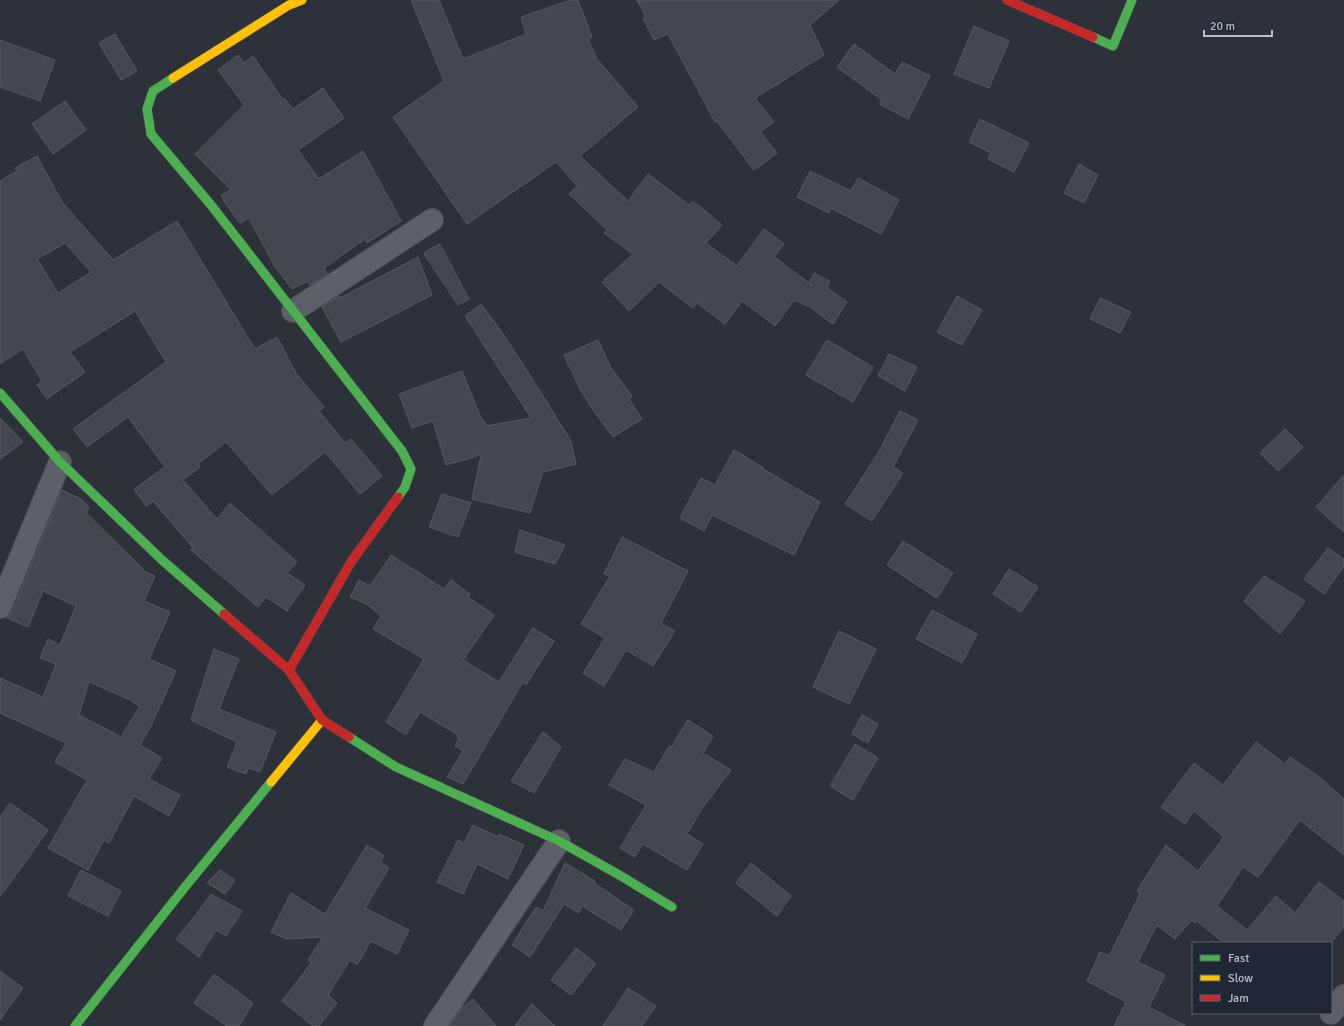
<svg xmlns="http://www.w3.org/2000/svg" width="1344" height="1026" viewBox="0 0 1344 1026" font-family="Signika,sans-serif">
  <rect width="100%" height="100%" fill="#2d313a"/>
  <!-- building -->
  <g fill="#44474f" stroke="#555961" fill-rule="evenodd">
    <path d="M 411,0 L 439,0 L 463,59 L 526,34 L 521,17 L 571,0 L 578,0 L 592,37 L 588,39 L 597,59 L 638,107 L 580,156 L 628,201 L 648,174 L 689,205 L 693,201 L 722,225 L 706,243 L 737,266 L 764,229 L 784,244 L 774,257 L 809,283 L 814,273 L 830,281 L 827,288 L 847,302 L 833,324 L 810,307 L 794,300 L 775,326 L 742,301 L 725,324 L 697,303 L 693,308 L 659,282 L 629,311 L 602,282 L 633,254 L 604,233 L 607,230 L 569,194 L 577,186 L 556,162 L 467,224 L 393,117 L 444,81 Z"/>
    <path d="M 637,0 L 839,0 L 810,25 L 824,55 L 755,98 L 774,122 L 760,132 L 777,153 L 754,170 L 717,121 L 715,122 L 668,34 L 654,40 L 643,18 L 646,17 Z"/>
    <path d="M 974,26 L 1009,41 L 989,88 L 954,74 Z"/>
    <path d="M 115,34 L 137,71 L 121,80 L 99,43 Z"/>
    <path d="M 0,40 L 55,60 L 40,101 L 0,87 Z"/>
    <path d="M 854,44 L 895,74 L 902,62 L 930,76 L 908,119 L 880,104 L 882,100 L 837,67 Z"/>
    <path d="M 238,55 L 244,63 L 253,56 L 283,100 L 284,98 L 293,109 L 323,88 L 344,118 L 298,150 L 319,179 L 363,151 L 401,221 L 367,243 L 365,239 L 324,268 L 327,274 L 310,285 L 308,281 L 292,289 L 275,267 L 249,218 L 240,223 L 225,203 L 221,195 L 231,190 L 195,154 L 244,105 L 218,70 Z"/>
    <path d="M 65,101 L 86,130 L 53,154 L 32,124 Z"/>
    <path d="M 980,119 L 1029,143 L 1014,172 L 988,159 L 991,153 L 969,142 Z"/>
    <path d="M 37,156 L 62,202 L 113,260 L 177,221 L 255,349 L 277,337 L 296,373 L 324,407 L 319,411 L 345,443 L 351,439 L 382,476 L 360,494 L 325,452 L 272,495 L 226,442 L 198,464 L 200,467 L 183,480 L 217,519 L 230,503 L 297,562 L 287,573 L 305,585 L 287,611 L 266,597 L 258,607 L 191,550 L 193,548 L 153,501 L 146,506 L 134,489 L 165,467 L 128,417 L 87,447 L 73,429 L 166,362 L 135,311 L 70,352 L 85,372 L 47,399 L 37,385 L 42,381 L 23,349 L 0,364 L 0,181 L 17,171 L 15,168 ZM 65,243 L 91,272 L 58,293 L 37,259 Z"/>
    <path d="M 1079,164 L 1098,175 L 1084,203 L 1064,193 Z"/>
    <path d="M 810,171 L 851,191 L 858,178 L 899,200 L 881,234 L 831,208 L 829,213 L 797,197 Z"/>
    <path d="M 440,244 L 469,299 L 458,305 L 424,254 L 425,252 Z"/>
    <path d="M 418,257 L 432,295 L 341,342 L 322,307 L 339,296 L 340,298 Z"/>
    <path d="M 957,296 L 982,310 L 962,345 L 937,332 Z"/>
    <path d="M 1100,298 L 1131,312 L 1120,333 L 1090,319 Z"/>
    <path d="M 481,304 L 504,335 L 545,399 L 571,441 L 576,464 L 543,472 L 530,513 L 472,499 L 481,455 L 446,465 L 433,421 L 412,428 L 399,394 L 462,371 L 482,420 L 484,420 L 486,426 L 531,418 L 465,316 Z"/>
    <path d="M 598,340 L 611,368 L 632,396 L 629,399 L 642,419 L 613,437 L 595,413 L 580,389 L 564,355 Z"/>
    <path d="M 827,340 L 873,367 L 853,402 L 806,375 Z"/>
    <path d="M 889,354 L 917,367 L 905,391 L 878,376 Z"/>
    <path d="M 900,411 L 918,420 L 893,467 L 903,473 L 872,521 L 845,504 L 878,453 Z"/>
    <path d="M 0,418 L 23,442 L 0,459 Z"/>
    <path d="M 1285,429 L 1303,447 L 1278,471 L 1260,453 Z"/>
    <path d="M 734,450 L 764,468 L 763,469 L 820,502 L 794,555 L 712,515 L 704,531 L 680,518 L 701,478 L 715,485 Z"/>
    <path d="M 1344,475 L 1344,532 L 1316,507 Z"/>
    <path d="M 62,490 L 81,499 L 89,507 L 86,513 L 146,572 L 155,576 L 144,601 L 170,612 L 149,659 L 176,671 L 150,728 L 140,745 L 162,758 L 149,779 L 180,795 L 169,816 L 134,796 L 109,843 L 104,840 L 88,870 L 48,848 L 87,780 L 55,762 L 66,743 L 0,713 L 0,678 L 43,697 L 56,664 L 40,658 L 48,639 L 60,645 L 76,606 L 43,591 L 28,627 L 7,618 L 12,612 ZM 89,682 L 133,701 L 132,702 L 140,706 L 121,737 L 79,715 Z"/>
    <path d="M 442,494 L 471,503 L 458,537 L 429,527 Z"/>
    <path d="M 520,530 L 565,545 L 555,564 L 515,552 Z"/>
    <path d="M 622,537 L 688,571 L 661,623 L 675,631 L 653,666 L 626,650 L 604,686 L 583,673 L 605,638 L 581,624 L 610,576 L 604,574 Z"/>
    <path d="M 903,541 L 953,573 L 937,598 L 887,565 Z"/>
    <path d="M 1328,548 L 1344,559 L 1344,566 L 1324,594 L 1304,579 Z"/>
    <path d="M 391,555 L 444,589 L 451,580 L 470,594 L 468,597 L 494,615 L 463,660 L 499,682 L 533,628 L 554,641 L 526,685 L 523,682 L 463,784 L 447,777 L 463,751 L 455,746 L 459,738 L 457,737 L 458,735 L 420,712 L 406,735 L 386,722 L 424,659 L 373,629 L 381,616 L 367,604 L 350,597 L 359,580 L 370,586 Z"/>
    <path d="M 1009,569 L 1038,587 L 1021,612 L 993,594 Z"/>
    <path d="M 1264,576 L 1305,601 L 1280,634 L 1244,601 Z"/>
    <path d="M 932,610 L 977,634 L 962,663 L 916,639 Z"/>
    <path d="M 839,631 L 876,649 L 849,704 L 813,687 Z"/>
    <path d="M 214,649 L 239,659 L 219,709 L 276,732 L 260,772 L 248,768 L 246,774 L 227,767 L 237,742 L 191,720 Z"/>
    <path d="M 862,715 L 878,724 L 868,743 L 852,734 Z"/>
    <path d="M 688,720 L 713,736 L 703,753 L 731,770 L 701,810 L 687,834 L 703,844 L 687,870 L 643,844 L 635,857 L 620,848 L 646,805 L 609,785 L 625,759 L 654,772 L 669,746 L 671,747 Z"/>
    <path d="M 543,732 L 561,747 L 534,793 L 511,781 Z"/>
    <path d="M 1256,742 L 1285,764 L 1290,757 L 1318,776 L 1344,799 L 1344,855 L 1300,820 L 1258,877 L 1243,867 L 1217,906 L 1247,930 L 1276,896 L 1295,913 L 1319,882 L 1344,901 L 1344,927 L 1331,943 L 1224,943 L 1197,921 L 1195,923 L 1192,920 L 1175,939 L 1157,925 L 1138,962 L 1165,975 L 1149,1007 L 1186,1026 L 1114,1026 L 1126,1002 L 1087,981 L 1100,952 L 1109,956 L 1140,894 L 1137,891 L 1166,845 L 1198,871 L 1224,837 L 1194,811 L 1185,824 L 1161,807 L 1194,763 L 1223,785 Z"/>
    <path d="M 855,744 L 878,758 L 853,800 L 830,786 Z"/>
    <path d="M 10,803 L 48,830 L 0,897 L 0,817 Z"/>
    <path d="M 473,825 L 498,837 L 499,834 L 524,845 L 508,879 L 477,864 L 463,894 L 437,882 L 458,840 L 464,843 Z"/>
    <path d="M 367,845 L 384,856 L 380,862 L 389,868 L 365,908 L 409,930 L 397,954 L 371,941 L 357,965 L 350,960 L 328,995 L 337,1003 L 319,1026 L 313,1026 L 282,1001 L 312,962 L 308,960 L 323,937 L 287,939 L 271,932 L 291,893 L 325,914 Z"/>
    <path d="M 565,863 L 595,881 L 594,883 L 634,910 L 621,930 L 582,906 L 579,913 L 564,904 L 530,957 L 512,945 L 536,907 L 543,911 Z"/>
    <path d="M 751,863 L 791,896 L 777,916 L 736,883 Z"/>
    <path d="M 81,870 L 121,891 L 108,916 L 68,896 Z"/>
    <path d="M 220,870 L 235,880 L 225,894 L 207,883 Z"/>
    <path d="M 211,894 L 242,911 L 226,936 L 216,930 L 199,957 L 176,939 L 195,916 Z"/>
    <path d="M 576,948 L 596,964 L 571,995 L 551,980 Z"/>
    <path d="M 0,971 L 23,988 L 0,1020 Z"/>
    <path d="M 214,974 L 253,1003 L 239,1026 L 227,1026 L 194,1003 Z"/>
    <path d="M 628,988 L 656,1006 L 642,1026 L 603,1026 Z"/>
    <path d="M 473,999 L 496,1026 L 450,1026 L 462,1008 Z"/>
    <path d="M 532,1004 L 555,1026 L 515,1026 Z"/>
  </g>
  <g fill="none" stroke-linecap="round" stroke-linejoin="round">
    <!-- street casing -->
    <g stroke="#494c53" stroke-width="24">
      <g id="street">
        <path d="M 293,311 L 432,220"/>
        <path d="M 0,607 L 60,462"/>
        <path d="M 1331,1013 L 1344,996"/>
        <path d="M 435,1026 L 559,841"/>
      </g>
    </g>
    <!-- fast casing -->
    <g stroke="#4b4e56" stroke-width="10">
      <g id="fast">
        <path d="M 1093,37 L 1113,46 L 1132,0"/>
        <path d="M 173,78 L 153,91 L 147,109 L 151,134 L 211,205 L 402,451 L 411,469 L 405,487 L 398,497"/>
        <path d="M 0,393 L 60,462 L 162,560 L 224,614"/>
        <path d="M 349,737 L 396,767 L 559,841 L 621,876 L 672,907"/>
        <path d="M 75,1026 L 185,887 L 271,782"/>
      </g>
    </g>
    <!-- slow casing -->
    <g stroke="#4b4e56" stroke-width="10">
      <g id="slow">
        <path d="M 173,78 L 289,5 L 302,0"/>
        <path d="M 271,782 L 322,720"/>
      </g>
    </g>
    <!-- jam casing -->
    <g stroke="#4b4e56" stroke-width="10">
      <g id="jam">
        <path d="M 1007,0 L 1093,37"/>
        <path d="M 224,614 L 289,670 L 322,720 L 349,737"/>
        <path d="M 289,670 L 351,562 L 398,497"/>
      </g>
    </g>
    <!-- street -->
    <use href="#street" stroke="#5d6068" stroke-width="22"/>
    <!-- fast -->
    <use href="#fast" stroke="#4caf50" stroke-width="9"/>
    <!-- slow -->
    <use href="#slow" stroke="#ffc107" stroke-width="9"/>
    <!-- jam -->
    <use href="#jam" stroke="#c62828" stroke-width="9"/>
  </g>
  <!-- legend -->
  <rect x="1192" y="942" width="140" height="72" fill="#202734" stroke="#5d6370"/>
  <rect x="1200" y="955" width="20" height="6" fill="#4caf50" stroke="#5d6370"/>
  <text x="1228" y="962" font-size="12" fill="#b8bdc9">Fast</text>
  <rect x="1200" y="975" width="20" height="6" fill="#ffc107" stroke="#5d6370"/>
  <text x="1228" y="982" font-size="12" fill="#b8bdc9">Slow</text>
  <rect x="1200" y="995" width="20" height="6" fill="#c62828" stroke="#5d6370"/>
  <text x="1228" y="1002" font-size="12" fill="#b8bdc9">Jam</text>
  <!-- scale -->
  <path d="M1204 30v6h68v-6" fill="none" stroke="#b8bdc9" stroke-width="2"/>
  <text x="1210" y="30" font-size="12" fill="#b8bdc9" stroke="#202734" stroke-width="3" paint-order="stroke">20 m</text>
</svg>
